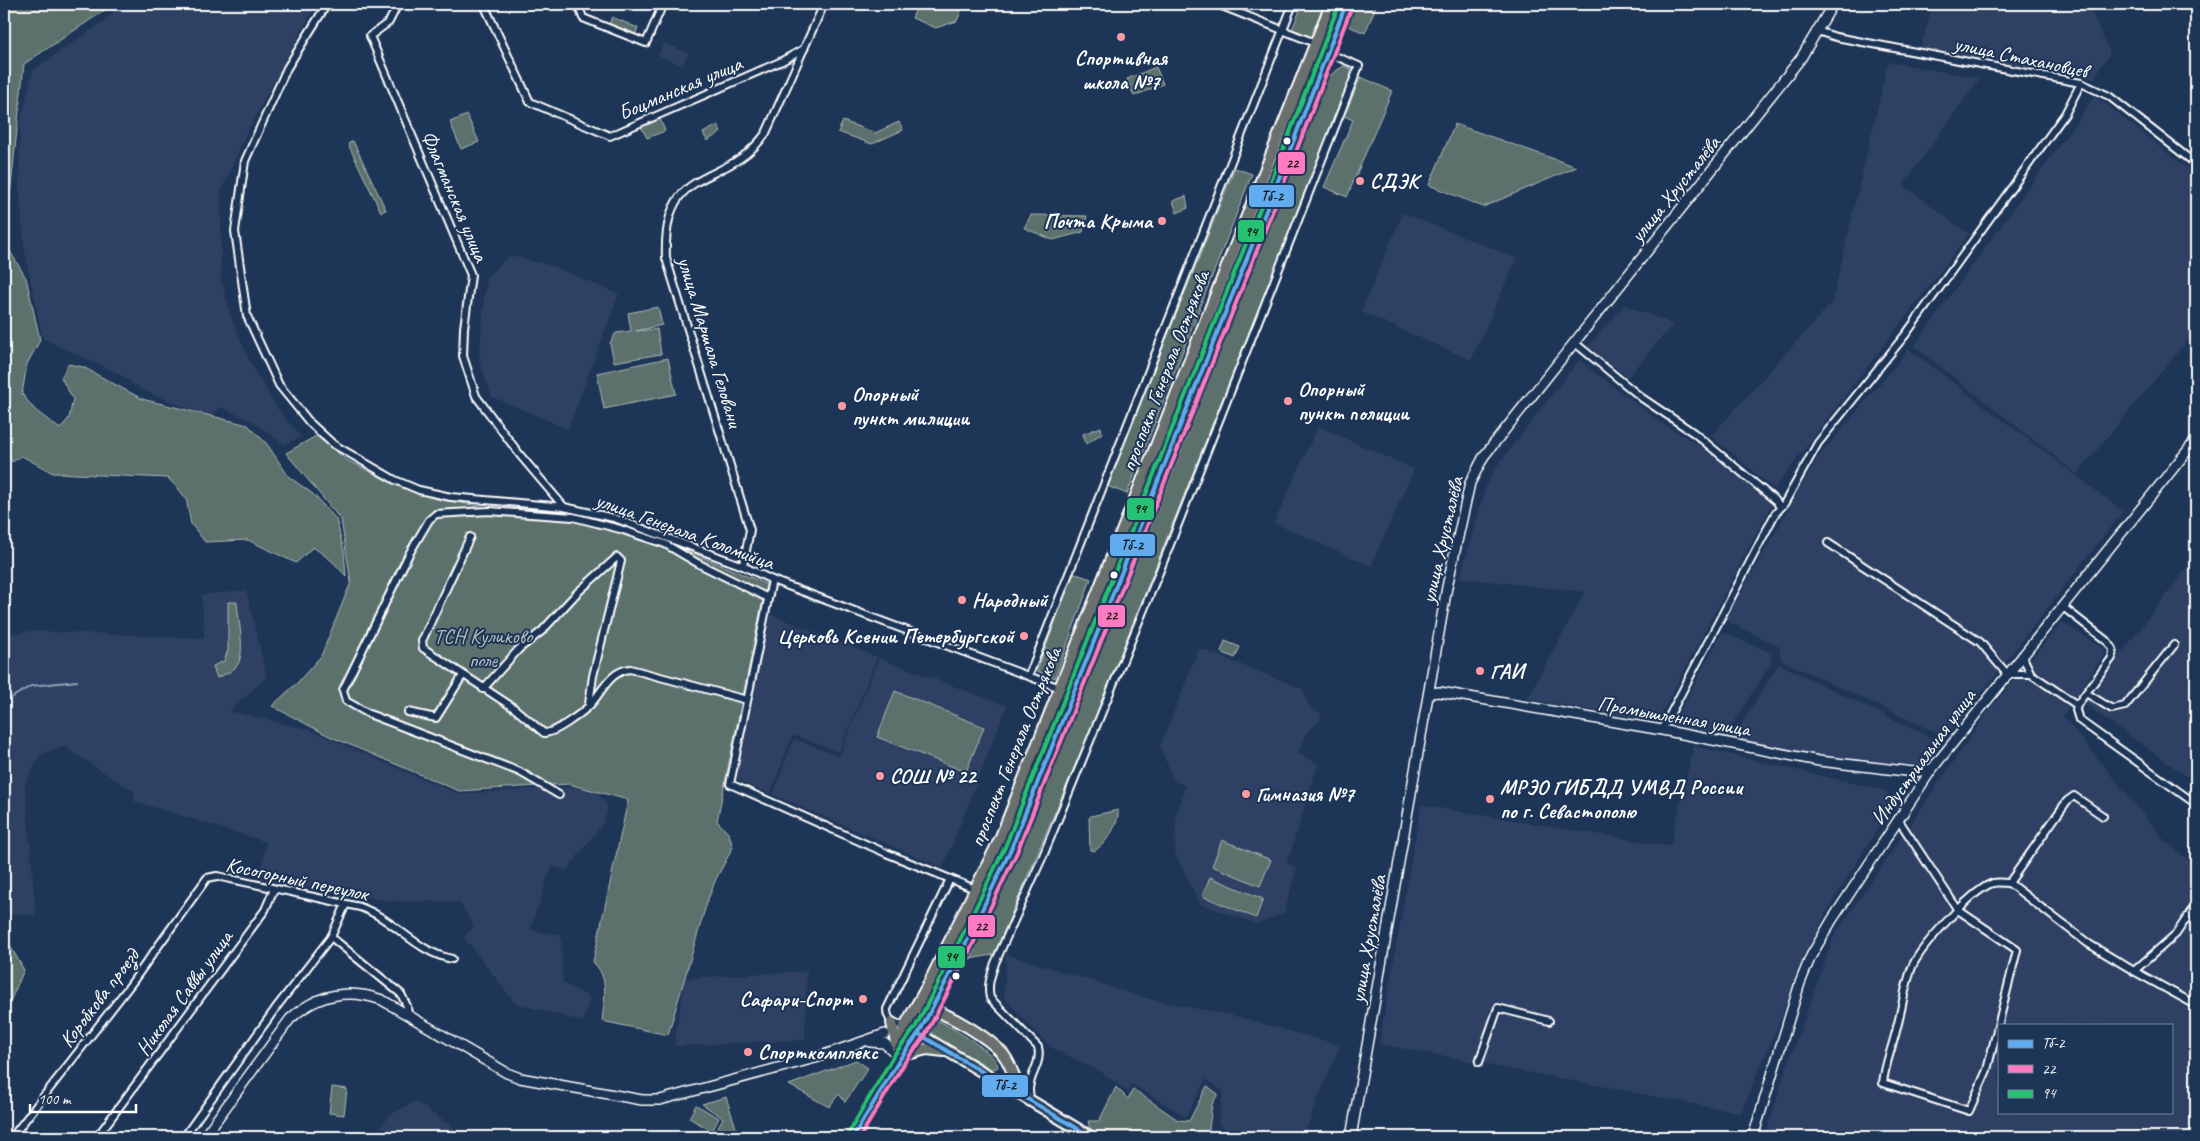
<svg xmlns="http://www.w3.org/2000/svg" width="2200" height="1141" viewBox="0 0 2200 1141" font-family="Caveat,sans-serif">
  <rect width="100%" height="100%" fill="#1d3557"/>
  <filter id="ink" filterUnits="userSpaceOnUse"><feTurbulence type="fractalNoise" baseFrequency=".02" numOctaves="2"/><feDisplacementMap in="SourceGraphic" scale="10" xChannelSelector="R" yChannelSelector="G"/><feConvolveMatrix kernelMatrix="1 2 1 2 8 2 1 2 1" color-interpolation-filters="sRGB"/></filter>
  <g filter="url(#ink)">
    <!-- built -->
    <g fill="#2e4164" fill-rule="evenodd">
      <path d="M 119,4 L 316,4 L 246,134 L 221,191 L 221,279 L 232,320 L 251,364 L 278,409 L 301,437 L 285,445 L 253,422 L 221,407 L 209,416 L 144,391 L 117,373 L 43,339 L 25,253 L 19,186 L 20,123 L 33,70 L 107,19 Z"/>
      <path d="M 1926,4 L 2088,4 L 2110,53 L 2094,79 L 1920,50 L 1932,6 Z"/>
      <path d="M 664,43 L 688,53 L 683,66 L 658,55 Z"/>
      <path d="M 1888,62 L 1980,78 L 1903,185 L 1969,234 L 1774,489 L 1711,436 L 1832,302 Z"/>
      <path d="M 2095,96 L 2196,175 L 2196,330 L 2077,474 L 1914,346 Z"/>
      <path d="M 1403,213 L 1517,258 L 1471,360 L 1361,312 Z"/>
      <path d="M 510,255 L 552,266 L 619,294 L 568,429 L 492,397 L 479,360 L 486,277 Z"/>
      <path d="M 1624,305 L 1673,324 L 1628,377 L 1588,347 Z"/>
      <path d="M 1909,349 L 2123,511 L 1948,736 L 1939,734 L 1781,660 L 1780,647 L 1725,620 L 1817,459 Z"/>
      <path d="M 1579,360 L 1663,424 L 1702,447 L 1773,502 L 1657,722 L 1527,699 L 1585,592 L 1460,578 L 1486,486 L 1496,467 Z"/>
      <path d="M 1318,426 L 1414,469 L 1371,566 L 1274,523 Z"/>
      <path d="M 2196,556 L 2196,783 L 2083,703 Z"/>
      <path d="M 246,590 L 267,677 L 229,711 L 307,729 L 458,794 L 591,786 L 608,805 L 604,822 L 567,870 L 552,866 L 530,930 L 561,935 L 563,983 L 590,997 L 583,1022 L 515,1003 L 464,937 L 474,926 L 459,902 L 387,901 L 260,879 L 266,842 L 134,801 L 135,792 L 64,747 L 41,754 L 25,783 L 36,915 L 4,914 L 4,635 L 31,631 L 204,638 L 202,595 Z"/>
      <path d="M 769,614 L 877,657 L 839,752 L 793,735 L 770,794 L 735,779 Z"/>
      <path d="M 2062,622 L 2106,651 L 2063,716 L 2166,842 L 2196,866 L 2196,1137 L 1765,1137 L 1786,1069 L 1835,934 L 1988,711 ZM 1999,1025 L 2171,1025 L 2171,1112 L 1999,1112 Z"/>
      <path d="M 1722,632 L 1772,653 L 1770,665 L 1725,736 L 1673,725 Z"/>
      <path d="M 1199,648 L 1303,689 L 1309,707 L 1321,714 L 1319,722 L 1308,730 L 1298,753 L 1318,764 L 1287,863 L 1297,868 L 1284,913 L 1257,924 L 1200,904 L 1175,853 L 1176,816 L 1185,786 L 1174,781 L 1160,747 Z"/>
      <path d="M 879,658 L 1007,706 L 943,868 L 773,795 L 794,739 L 839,756 Z"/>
      <path d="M 1779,664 L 1942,743 L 1923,766 L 1815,755 L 1732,739 Z"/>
      <path d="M 1694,746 L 1887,791 L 1890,808 L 1825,914 L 1741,1113 L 1379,1044 L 1421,805 L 1670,846 Z"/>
      <path d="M 1006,954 L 1149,999 L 1235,1016 L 1340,1045 L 1303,1137 L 1239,1137 L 1218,1124 L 1223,1091 L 1206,1079 L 1186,1117 L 1132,1084 L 1128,1092 L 1101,1072 L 1050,1047 L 1004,998 Z"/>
      <path d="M 807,971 L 805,1040 L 674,1046 L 685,978 Z"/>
      <path d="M 415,1101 L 467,1137 L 372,1137 L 390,1115 Z"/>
    </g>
    <!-- green -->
    <g fill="#5d716c" stroke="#aeb8b6">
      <path d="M 4,4 L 114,4 L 24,64 L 5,243 L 26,278 L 40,340 L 27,364 L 22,394 L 35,410 L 60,429 L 69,418 L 73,399 L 61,378 L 68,364 L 83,367 L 142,399 L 248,425 L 267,444 L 289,477 L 313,494 L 336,519 L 344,551 L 346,576 L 332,561 L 313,547 L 296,563 L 248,540 L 205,542 L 191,524 L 186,498 L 168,478 L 53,473 L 22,456 L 12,462 L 4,447 Z"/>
      <path d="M 918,4 L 951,4 L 962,9 L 957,21 L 936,28 L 912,18 Z"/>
      <path d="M 1303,4 L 1324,4 L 1311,37 L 1292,29 Z"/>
      <path d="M 1355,4 L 1377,4 L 1365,33 L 1346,25 Z"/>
      <path d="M 612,17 L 638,28 L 635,35 L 609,24 Z"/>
      <path d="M 1344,66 L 1351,69 L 1352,74 L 1092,726 L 995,952 L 992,955 L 970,959 L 975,951 L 974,948 C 1101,663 1213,370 1327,79 L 1334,72 Z"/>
      <path d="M 1156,67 L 1163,84 L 1134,96 L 1127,79 Z"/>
      <path d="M 1361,77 L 1392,91 L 1347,197 L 1324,187 L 1353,120 L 1344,116 Z"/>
      <path d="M 467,115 L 479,142 L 461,149 L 450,122 Z"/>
      <path d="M 660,119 L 665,131 L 647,138 L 641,127 Z"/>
      <path d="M 843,121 L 875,133 L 899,122 L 903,130 L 872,144 L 838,132 Z"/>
      <path d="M 1455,124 L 1577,167 L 1483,207 L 1429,185 Z"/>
      <path d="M 718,125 L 721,132 L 707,141 L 703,133 Z"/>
      <path d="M 353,141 L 386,210 L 381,212 L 348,144 Z"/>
      <path d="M 1235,168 L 1252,174 L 1127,494 L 1107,486 Z"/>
      <path d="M 1186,196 L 1188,208 L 1177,213 L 1173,201 Z"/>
      <path d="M 1031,215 L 1087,216 L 1083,232 L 1053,240 L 1024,228 Z"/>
      <path d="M 658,307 L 662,325 L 636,331 L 657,329 L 661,354 L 614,362 L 610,343 L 616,333 L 631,331 L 628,313 Z"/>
      <path d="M 668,358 L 676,394 L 604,409 L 597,373 Z"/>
      <path d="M 1101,427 L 1102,433 L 1086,444 L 1083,434 Z"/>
      <path d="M 316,436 L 347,460 L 392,483 L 436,499 L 486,507 L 563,511 L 604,520 L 683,549 L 766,584 L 717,821 L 729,834 L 733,847 L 716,879 L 707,902 L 668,1035 L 602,1021 C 604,1000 610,978 593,962 L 628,800 L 569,784 L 459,791 L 329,736 L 272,706 L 297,683 L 321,656 L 351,582 L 341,520 L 286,453 Z"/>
      <path d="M 1073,573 L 1091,579 L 1055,678 L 1037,671 Z"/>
      <path d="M 228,602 L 237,602 C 238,617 245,649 239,662 C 235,671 225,674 217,678 L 213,666 L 224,661 L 228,650 Z"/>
      <path d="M 1225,641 L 1240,647 L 1235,658 L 1221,652 Z"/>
      <path d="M 895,691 L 984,727 L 966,772 L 877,737 Z"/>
      <path d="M 1118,810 C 1120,824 1105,845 1094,851 L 1090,850 L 1089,818 L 1091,816 Z"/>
      <path d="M 1222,840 L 1271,860 L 1260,886 L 1212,866 Z"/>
      <path d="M 1210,877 L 1263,899 L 1256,918 L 1202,896 Z"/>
      <path d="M 4,935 L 24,970 L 4,1015 Z"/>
      <path d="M 935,1021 L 940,1021 C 952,1029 997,1052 998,1067 L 994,1069 L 990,1068 L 934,1036 L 930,1028 Z"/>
      <path d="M 856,1060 L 868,1068 L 845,1102 L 839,1094 L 829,1107 L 789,1085 Z"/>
      <path d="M 1207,1086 L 1218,1094 L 1212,1104 L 1208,1137 L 1104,1137 L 1090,1129 L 1088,1121 L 1099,1121 L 1116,1087 L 1128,1099 L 1133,1089 L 1178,1120 L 1189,1121 Z"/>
      <path d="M 332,1087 L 347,1089 L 344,1115 L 329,1113 Z"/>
      <path d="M 726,1097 L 738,1134 L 736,1137 L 722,1137 L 715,1132 L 723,1118 L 702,1104 Z"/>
      <path d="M 696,1105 L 719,1118 L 712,1131 L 689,1118 Z"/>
    </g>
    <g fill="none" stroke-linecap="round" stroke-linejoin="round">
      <!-- stream -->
      <path stroke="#8ca7b6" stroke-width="2" d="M 4,702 L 31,686 L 77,681"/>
      <!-- minor casing -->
      <g stroke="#fff" stroke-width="10">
        <g id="minor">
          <path d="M 327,4 L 287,68 L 245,161 L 235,231 L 247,316 L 279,385 L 310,423 L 333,444 L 395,480 L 419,490 L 451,497 L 564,507 L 614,518 L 743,566 L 772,580 L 1060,688"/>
          <path d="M 398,4 L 389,22 L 370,36 L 471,275 L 464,328 L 463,356 L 476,396 L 520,455 L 564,507"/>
          <path d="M 489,4 L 486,9 L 530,102 L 610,136 L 782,61 L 804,49"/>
          <path d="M 578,4 L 583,18 L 646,43 L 663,4"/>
          <path d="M 1217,4 L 1315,43"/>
          <path d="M 1817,31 L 1836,37 L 2081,83 L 2109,96 L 2196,164"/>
          <path d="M 1575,343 L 1642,398 L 1694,433 L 1776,501 L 1780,507"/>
          <path d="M 470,537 L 422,641 L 423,648 L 514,708 L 544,733 C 554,734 582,713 590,705 C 602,692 610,671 630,669 L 747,700"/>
          <path d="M 1828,543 L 1980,642 L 2007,674 L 2031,674 L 2077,705"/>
          <path d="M 743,566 L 750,530 L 666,258 C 662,160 725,191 766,133 L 824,4"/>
          <path d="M 772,580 L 730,784 L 886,853 L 975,889"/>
          <path d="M 2063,607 L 2108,642 L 2113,649 L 2112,658 L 2077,705 L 2076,710 L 2079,720 L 2196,804"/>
          <path d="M 2022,655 L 2031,674"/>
          <path d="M 1029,675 L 1293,4"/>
          <path d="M 483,689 L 519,649 L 542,631 L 577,593 L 617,557 L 621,561 L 593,676 L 589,704"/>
          <path d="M 2086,693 L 2112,709 L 2125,706 L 2174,645"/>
          <path d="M 408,712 L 436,718 L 463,675"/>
          <path d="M 1662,730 L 1775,514 L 1784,504 L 1818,443 L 1906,334 L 2065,114 L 2081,83"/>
          <path d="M 559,795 L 520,772 L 369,714 L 346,701 L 343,690 L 409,554 L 429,520 L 436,514 L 489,511 L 573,517 L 620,529 L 665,544 L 699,564 L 768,598"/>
          <path d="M 1898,819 L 1958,910 L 2017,950 L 1987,1070 L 1969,1111 L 1883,1083 C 1885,1063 1893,1046 1897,1027 C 1902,1010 1906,976 1915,961 C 1926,942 1973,889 1993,883 C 1997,882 2004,883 2009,883 L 2089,944 L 2134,971"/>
          <path d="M 2009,883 L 2067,801 L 2074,796 L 2103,816"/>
          <path d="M 2196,904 L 2176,934 L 2134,971 L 2196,1005"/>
          <path d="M 331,937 L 401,994 L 407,1006 L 408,1015"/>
          <path d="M 905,1026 C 895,1023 887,1022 887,1009 L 950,879"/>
          <path d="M 1479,1062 L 1498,1008 L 1549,1021"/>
          <path d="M 1030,1101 C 1030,1097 1029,1092 1029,1089 C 1030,1074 1042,1063 1038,1047 L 990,998 C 987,985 991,976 995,963 L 1043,856 L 1160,570 L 1359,66 L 1328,53"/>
          <path d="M 12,1137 L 131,984 L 207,878 L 217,876 L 360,907 C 394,919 416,952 452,959"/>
          <path d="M 97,1137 L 265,910 L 274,889"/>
          <path d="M 184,1137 L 278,1005 L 331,937 L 346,904"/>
        </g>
      </g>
      <!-- secondary casing -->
      <g stroke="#fff" stroke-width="12">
        <g id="secondary">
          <path d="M 1429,693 L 1440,692 L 1662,730 L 1819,761 L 1914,772 L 1932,769"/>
          <path d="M 903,1027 L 916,1021 L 931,1009"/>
          <path d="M 870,1042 L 884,1043 L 899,1056"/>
          <path d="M 204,1137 L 290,1019 C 317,994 348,988 382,1000 L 507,1073 L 520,1078 L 642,1100 L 660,1100 L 815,1058 L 885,1034"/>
          <path d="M 1351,1137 L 1447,587 L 1470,483 L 1484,456 L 1801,58 L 1833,4"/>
          <path d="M 1753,1137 L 1800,983 L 1811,956 L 1832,920 L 1932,769 L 2196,440"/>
        </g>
      </g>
      <!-- primary casing -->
      <g stroke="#fff" stroke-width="14">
        <g id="primary">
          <path d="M 931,1009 C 952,1016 988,1037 1003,1054 C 1012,1065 1015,1081 1020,1094"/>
          <path d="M 892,1023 L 898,1053"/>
          <path d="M 919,1034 L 1091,1137"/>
          <path d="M 900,1056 L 919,1034 L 963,951 L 1011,849 L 1285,163 L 1346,4"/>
          <path d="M 900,1056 L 927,1049 L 944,1051"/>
          <path d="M 853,1137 L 894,1069 L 899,1056 L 905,1026 L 928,985 L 1000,839 L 1331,4"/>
        </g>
      </g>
      <!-- minor -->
      <use href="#minor" stroke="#1d3557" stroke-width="6"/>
      <!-- secondary -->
      <use href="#secondary" stroke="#1d3557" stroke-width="9"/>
      <!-- primary -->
      <use href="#primary" stroke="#6b706d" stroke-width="10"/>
      <!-- bus-1 casing -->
      <g stroke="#1d3557" stroke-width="8">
        <g id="bus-1">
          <path d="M 919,1034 L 1091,1137"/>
          <path d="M 853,1137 L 900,1059 L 920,1031 L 967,941 L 1011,849 L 1285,163 L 1346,4"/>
        </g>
      </g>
      <!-- bus-2 casing -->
      <g stroke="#1d3557" stroke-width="8">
        <path id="bus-2" d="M 860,1137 L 905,1062 L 926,1034 L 973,944 L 1017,852 L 1291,165 L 1352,6"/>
      </g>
      <!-- bus-3 casing -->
      <g stroke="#1d3557" stroke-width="8">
        <path id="bus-3" d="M 848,1134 L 894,1055 L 915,1028 L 961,938 L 1005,847 L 1279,161 L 1339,4"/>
      </g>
      <!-- bus-1 -->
      <use href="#bus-1" stroke="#60acee" stroke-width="4"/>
      <!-- bus-2 -->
      <use href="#bus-2" stroke="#fe7ac1" stroke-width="4"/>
      <!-- bus-3 -->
      <use href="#bus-3" stroke="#26c172" stroke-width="4"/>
    </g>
  </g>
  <!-- markers -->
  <g fill="#ff9aa2" stroke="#1d3557" stroke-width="2">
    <circle cx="1121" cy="37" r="5"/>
    <circle cx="1360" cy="181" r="5"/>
    <circle cx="1162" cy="221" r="5"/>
    <circle cx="1288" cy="401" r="5"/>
    <circle cx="842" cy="406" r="5"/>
    <circle cx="962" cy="600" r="5"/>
    <circle cx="1024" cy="636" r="5"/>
    <circle cx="1480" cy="671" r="5"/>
    <circle cx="880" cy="776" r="5"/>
    <circle cx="1246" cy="794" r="5"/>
    <circle cx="1490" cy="799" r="5"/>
    <circle cx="863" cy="999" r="5"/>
    <circle cx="748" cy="1052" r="5"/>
  </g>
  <g fill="#fff" stroke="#1d3557" stroke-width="2">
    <circle cx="1287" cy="141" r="4.5"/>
    <circle cx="1114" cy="575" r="4.5"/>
    <circle cx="956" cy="976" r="4.5"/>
  </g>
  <g text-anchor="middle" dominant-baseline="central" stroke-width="4" stroke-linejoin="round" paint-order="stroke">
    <!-- street labels -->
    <g font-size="21" fill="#fff" stroke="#1d3557">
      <text transform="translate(2021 57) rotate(12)">улица Стахановцев</text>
      <text transform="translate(680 88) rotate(-23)">Боцманская улица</text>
      <text transform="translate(1675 189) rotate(-51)">улица Хрусталёва</text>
      <text transform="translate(455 196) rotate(67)">Флагманская улица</text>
      <text transform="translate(710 342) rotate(73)">улица Маршала Геловани</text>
      <text transform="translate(1165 371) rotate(-69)">проспект Генерала Острякова</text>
      <text transform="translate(685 531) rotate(20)">улица Генерала Коломийца</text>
      <text transform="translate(1442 540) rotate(-77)">улица Хрусталёва</text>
      <text transform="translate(1674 716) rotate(10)">Промышленная улица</text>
      <text transform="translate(1015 747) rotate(-68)">проспект Генерала Острякова</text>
      <text transform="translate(1923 757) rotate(-54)">Индустриальная улица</text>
      <text transform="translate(297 879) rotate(12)">Косогорный переулок</text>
      <text transform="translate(1368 939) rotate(-80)">улица Хрусталёва</text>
      <text transform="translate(184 993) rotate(-54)">Николая Саввы улица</text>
      <text transform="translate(99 998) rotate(-53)">Коробкова проезд</text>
    </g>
    <!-- poi labels -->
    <g font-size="21" font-weight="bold" fill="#fff" stroke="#1d3557" text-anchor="start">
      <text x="1121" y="58" text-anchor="middle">Спортивная<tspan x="1121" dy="24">школа №7</tspan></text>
      <text x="1370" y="181">СДЭК</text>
      <text x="1152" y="221" text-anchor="end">Почта Крыма</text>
      <text x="1298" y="389">Опорный<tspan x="1298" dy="24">пункт полиции</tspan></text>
      <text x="852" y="394">Опорный<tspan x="852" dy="24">пункт милиции</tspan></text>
      <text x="972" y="600">Народный</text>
      <text x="1014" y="636" text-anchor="end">Церковь Ксении Петербургской</text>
      <text x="1490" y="671">ГАИ</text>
      <text x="890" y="776">СОШ № 22</text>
      <text x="1500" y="787">МРЭО ГИБДД УМВД России<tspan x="1500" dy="24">по г. Севастополю</tspan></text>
      <text x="1256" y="794">Гимназия №7</text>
      <text x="853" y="999" text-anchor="end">Сафари-Спорт</text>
      <text x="758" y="1052">Спорткомплекс</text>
    </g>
    <!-- park labels -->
    <g font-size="21" fill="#b6bfbd" stroke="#1d3557">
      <text x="483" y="636">ТСН Куликово<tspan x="483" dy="24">поле</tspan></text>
    </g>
  </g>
  <g stroke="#1d3557" stroke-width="2">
    <rect x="1277" y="151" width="29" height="24" rx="5" fill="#fe7ac1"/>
    <rect x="1248" y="184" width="47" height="24" rx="5" fill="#60acee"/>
    <rect x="1237" y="219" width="28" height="24" rx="5" fill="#26c172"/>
    <rect x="1126" y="497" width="29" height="24" rx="5" fill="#26c172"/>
    <rect x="1109" y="533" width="47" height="24" rx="5" fill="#60acee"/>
    <rect x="1097" y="604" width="29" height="24" rx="5" fill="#fe7ac1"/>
    <rect x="967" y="914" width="29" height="24" rx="5" fill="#fe7ac1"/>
    <rect x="937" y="945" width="29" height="24" rx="5" fill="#26c172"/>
    <rect x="981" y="1074" width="48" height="24" rx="5" fill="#60acee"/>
  </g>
  <g font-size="14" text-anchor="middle" font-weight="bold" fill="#111">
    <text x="1292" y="168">22</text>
    <text x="1272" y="201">Тб-2</text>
    <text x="1251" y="236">94</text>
    <text x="1140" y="513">94</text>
    <text x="1132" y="550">Тб-2</text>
    <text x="1111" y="620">22</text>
    <text x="981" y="931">22</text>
    <text x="951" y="961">94</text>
    <text x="1005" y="1090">Тб-2</text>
  </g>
  <!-- margin -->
  <rect width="2200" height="1141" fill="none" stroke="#1d3557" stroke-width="20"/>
  <rect x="10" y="10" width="2180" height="1121" fill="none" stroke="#fff" stroke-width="2" filter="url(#ink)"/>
  <!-- legend -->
  <rect x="1998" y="1024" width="175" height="90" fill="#1d3557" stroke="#77869a"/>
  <rect x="2008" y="1040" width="25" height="8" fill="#60acee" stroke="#77869a"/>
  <text x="2042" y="1048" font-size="15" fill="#ffffff">Тб-2</text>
  <rect x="2008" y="1065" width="25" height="8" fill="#fe7ac1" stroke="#77869a"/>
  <text x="2042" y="1074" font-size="15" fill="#ffffff">22</text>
  <rect x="2008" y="1090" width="25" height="8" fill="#26c172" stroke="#77869a"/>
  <text x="2042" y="1098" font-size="15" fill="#ffffff">94</text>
  <!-- scale -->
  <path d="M30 1104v8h106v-8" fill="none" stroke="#ffffff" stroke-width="2.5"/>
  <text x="38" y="1104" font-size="15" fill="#ffffff" stroke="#1d3557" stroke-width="4" paint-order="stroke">100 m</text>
</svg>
